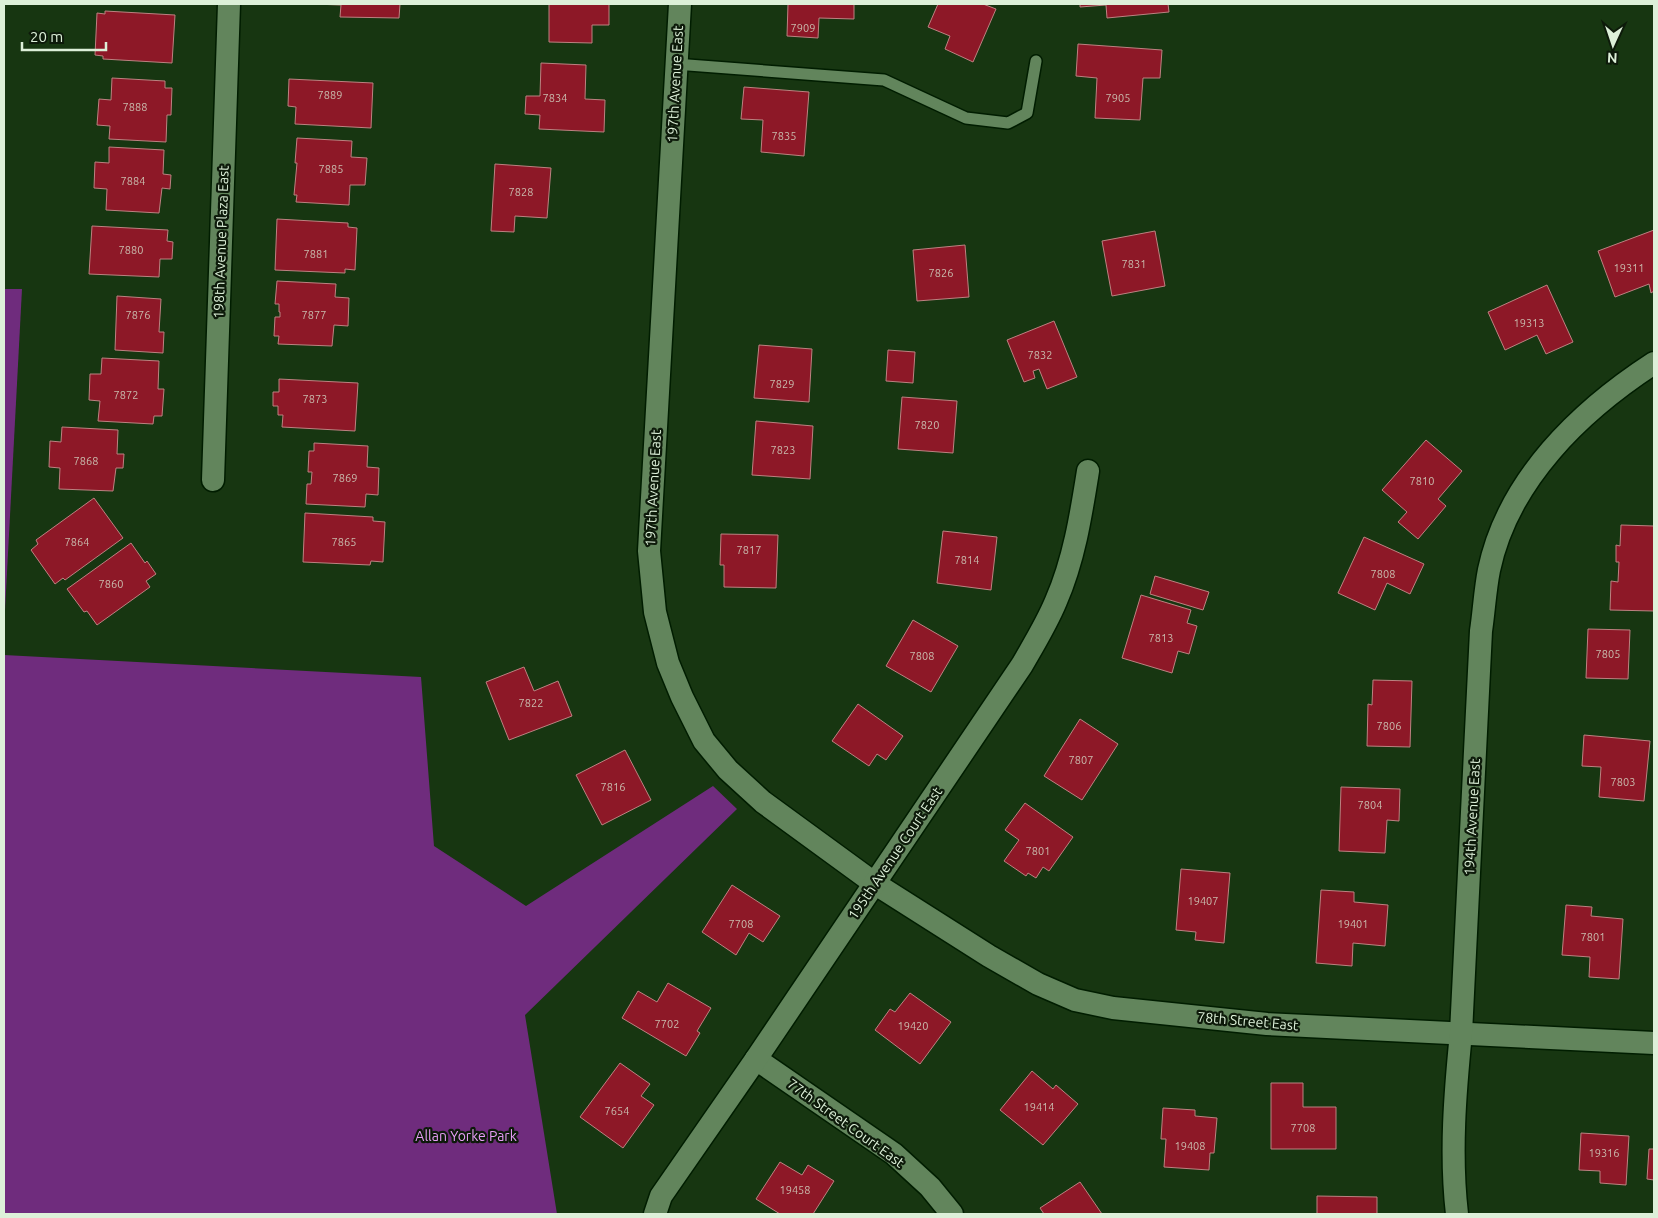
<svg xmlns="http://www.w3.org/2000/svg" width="1658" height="1218" viewBox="0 0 1658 1218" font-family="Ubuntu,sans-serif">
  <rect width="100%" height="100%" fill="#173611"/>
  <!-- green -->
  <g fill="#6f2c7d">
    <path d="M 4,289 L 22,289 L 4,629 Z"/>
    <path d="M 4,655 L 421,677 L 434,846 L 526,906 L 713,786 L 737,809 L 525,1015 L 557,1214 L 4,1214 Z"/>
  </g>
  <!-- building -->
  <g fill="#8d1827" stroke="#bc8281">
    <path d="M 313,4 L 400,4 L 399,18 L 340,17 L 341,5 Z"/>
    <path d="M 549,4 L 609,4 L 609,25 L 592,25 L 592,43 L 549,42 Z"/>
    <path d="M 788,4 L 854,4 L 854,19 L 819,18 L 818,38 L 787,36 Z"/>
    <path d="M 938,4 L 983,4 L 996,9 L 973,62 L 945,49 L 950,36 L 928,27 Z"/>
    <path d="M 1080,4 L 1168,4 L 1169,12 L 1107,18 L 1106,5 L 1080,7 Z"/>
    <path d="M 105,11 L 175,15 L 172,63 L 103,59 L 103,56 L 95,55 L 97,13 L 105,14 Z"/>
    <path d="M 1078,44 L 1162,50 L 1160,78 L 1143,78 L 1140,120 L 1095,118 L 1097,78 L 1076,76 Z"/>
    <path d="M 541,63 L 586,65 L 585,99 L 605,100 L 604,132 L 539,129 L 540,115 L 525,114 L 526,96 L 540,96 Z"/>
    <path d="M 112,78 L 165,81 L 165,88 L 172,88 L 171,115 L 167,115 L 166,142 L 109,139 L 110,126 L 97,125 L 99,99 L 111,100 Z"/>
    <path d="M 289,79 L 373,83 L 371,128 L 295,124 L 296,107 L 288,106 Z"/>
    <path d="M 744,87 L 809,92 L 804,156 L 761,152 L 763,120 L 741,119 Z"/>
    <path d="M 297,138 L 352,141 L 351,157 L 367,158 L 365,185 L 350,185 L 349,205 L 296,202 L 297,195 L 294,195 L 297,163 L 295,163 Z"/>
    <path d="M 109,147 L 164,150 L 163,174 L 171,175 L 170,189 L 162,188 L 159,213 L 106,210 L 107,189 L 94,188 L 95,162 L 109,163 Z"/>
    <path d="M 495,164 L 551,168 L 547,218 L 515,216 L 514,232 L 491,231 Z"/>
    <path d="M 277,219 L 348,223 L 348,227 L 357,228 L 355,270 L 345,269 L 345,273 L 275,270 Z"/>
    <path d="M 92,226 L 168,230 L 167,241 L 173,242 L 172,259 L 160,259 L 159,277 L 89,274 Z"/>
    <path d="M 1654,230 L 1654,291 L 1651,293 L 1649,284 L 1615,297 L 1598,251 Z"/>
    <path d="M 1155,231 L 1165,286 L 1112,296 L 1102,241 Z"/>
    <path d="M 965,245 L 969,297 L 917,301 L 913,250 Z"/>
    <path d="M 277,281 L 336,284 L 335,297 L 349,298 L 348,326 L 334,325 L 332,346 L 278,344 L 279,336 L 274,336 L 275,317 L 280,317 L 280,312 L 279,312 L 279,304 L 275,304 Z"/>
    <path d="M 1547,285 L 1573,342 L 1546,354 L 1537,335 L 1505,350 L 1488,312 Z"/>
    <path d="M 117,296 L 161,299 L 159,332 L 164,332 L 163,353 L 115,350 Z"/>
    <path d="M 1054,321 L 1077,377 L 1047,389 L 1039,369 L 1033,371 L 1035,378 L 1024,382 L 1007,340 Z"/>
    <path d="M 759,345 L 812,349 L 809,402 L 754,398 Z"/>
    <path d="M 888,350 L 915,352 L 913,383 L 886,381 Z"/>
    <path d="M 102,358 L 159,361 L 158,389 L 164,389 L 162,416 L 154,416 L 153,424 L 98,421 L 100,401 L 89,400 L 90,374 L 101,374 Z"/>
    <path d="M 279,379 L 358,383 L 355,431 L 282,427 L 283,415 L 278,415 L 278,406 L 273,406 L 273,392 L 279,392 Z"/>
    <path d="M 902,397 L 957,401 L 953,453 L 898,449 Z"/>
    <path d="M 756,421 L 813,426 L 810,479 L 752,475 Z"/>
    <path d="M 62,427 L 118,430 L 117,454 L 124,454 L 123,468 L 116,468 L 113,491 L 59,489 L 60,468 L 49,467 L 50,441 L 61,442 Z"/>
    <path d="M 1426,440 L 1462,471 L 1438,499 L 1446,506 L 1418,539 L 1398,522 L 1407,512 L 1382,490 Z"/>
    <path d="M 314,443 L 368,446 L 367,467 L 379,468 L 378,495 L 366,494 L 365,507 L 306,504 L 307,484 L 311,484 L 312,472 L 308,472 L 309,451 L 314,451 Z"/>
    <path d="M 94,498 L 123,538 L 65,580 L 63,578 L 55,584 L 31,550 L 38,544 L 36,540 Z"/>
    <path d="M 305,513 L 373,517 L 373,521 L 385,522 L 383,562 L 371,561 L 370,565 L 303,562 Z"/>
    <path d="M 1621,525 L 1654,526 L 1654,611 L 1610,610 L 1611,581 L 1618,582 L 1619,562 L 1616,562 L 1616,545 L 1620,546 Z"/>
    <path d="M 943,531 L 997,537 L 991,590 L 937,583 Z"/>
    <path d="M 721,534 L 778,535 L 776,588 L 724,587 L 724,565 L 720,565 Z"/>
    <path d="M 1364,537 L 1424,564 L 1410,594 L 1387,583 L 1375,610 L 1338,593 Z"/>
    <path d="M 131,543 L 145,563 L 147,561 L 156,574 L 146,581 L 150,587 L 97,625 L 87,611 L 84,612 L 67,589 Z"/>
    <path d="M 1155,576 L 1209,592 L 1203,610 L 1150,594 Z"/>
    <path d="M 1141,595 L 1191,610 L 1187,623 L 1197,626 L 1189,654 L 1178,651 L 1172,673 L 1122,658 Z"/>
    <path d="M 913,620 L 958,646 L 931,692 L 886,666 Z"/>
    <path d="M 1588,629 L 1630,630 L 1628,679 L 1586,678 Z"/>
    <path d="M 524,667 L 534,691 L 558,681 L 572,716 L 509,740 L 486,682 Z"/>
    <path d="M 1373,680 L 1412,681 L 1410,747 L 1367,746 L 1368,704 L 1372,705 Z"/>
    <path d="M 858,704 L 903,736 L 886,760 L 877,754 L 869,766 L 832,741 Z"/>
    <path d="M 1080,719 L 1118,744 L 1082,800 L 1044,776 Z"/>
    <path d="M 1584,735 L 1650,741 L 1644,801 L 1599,797 L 1601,767 L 1582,766 Z"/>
    <path d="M 625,750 L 651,800 L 602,825 L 576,775 Z"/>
    <path d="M 1341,787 L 1400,789 L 1399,821 L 1387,820 L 1385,853 L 1339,851 Z"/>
    <path d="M 1025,803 L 1073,837 L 1049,871 L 1043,867 L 1036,878 L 1028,873 L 1026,876 L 1004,861 L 1019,840 L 1005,830 Z"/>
    <path d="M 1181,869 L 1230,873 L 1224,943 L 1195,940 L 1196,932 L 1176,930 Z"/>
    <path d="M 732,885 L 780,916 L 763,942 L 749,933 L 736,955 L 702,932 Z"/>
    <path d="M 1321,890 L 1354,892 L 1354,902 L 1388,905 L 1385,946 L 1353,943 L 1352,966 L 1316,963 Z"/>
    <path d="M 1566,905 L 1592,907 L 1591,916 L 1623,919 L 1619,979 L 1589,977 L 1590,957 L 1562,955 Z"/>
    <path d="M 668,983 L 711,1008 L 697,1031 L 700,1033 L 686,1056 L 622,1018 L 638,991 L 657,1002 Z"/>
    <path d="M 910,993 L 951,1022 L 920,1064 L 875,1030 L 890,1009 L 895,1012 Z"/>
    <path d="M 620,1063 L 650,1084 L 641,1096 L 654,1105 L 623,1148 L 580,1117 Z"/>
    <path d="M 1032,1071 L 1053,1089 L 1056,1085 L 1078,1104 L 1043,1145 L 1000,1110 Z"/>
    <path d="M 1271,1083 L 1303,1083 L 1303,1107 L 1336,1107 L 1336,1149 L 1271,1149 Z"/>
    <path d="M 1163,1108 L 1195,1110 L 1195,1116 L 1217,1118 L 1214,1153 L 1210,1153 L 1209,1170 L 1164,1167 L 1166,1139 L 1161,1139 Z"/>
    <path d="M 1581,1133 L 1629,1136 L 1626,1185 L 1600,1183 L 1600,1171 L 1579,1170 Z"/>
    <path d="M 1649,1149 L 1654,1149 L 1654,1180 L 1647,1179 Z"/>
    <path d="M 780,1162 L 802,1175 L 808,1165 L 834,1181 L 813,1214 L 780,1214 L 756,1199 Z"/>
    <path d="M 1080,1182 L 1102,1214 L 1044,1214 L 1040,1208 Z"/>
    <path d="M 1317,1196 L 1377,1197 L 1377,1214 L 1317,1214 Z"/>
  </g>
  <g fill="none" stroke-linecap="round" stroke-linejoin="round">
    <!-- service casing -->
    <g stroke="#001d00" stroke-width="14">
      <path id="service" d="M 675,64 L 884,80 L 966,118 L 1008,123 L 1027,113 L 1036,61"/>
    </g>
    <!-- minor casing -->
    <g stroke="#001d00" stroke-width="25">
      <g id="minor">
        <path d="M 680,4 L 649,551 L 655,612 L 668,663 L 682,697 L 704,741 L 728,770 L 763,802 L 874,883 L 989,956 L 1038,984 L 1075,1000 L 1113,1008 L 1267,1024 L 1654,1043"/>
        <path d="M 213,480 L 229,4"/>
        <path d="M 756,1059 L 894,1154 L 930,1187 L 952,1214"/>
        <path d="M 655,1214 L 661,1196 L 756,1059 L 1022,665 C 1034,644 1047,623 1056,601 C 1074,560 1081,515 1088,471"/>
        <path d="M 1457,1214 C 1450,1154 1455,1093 1461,1033 L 1481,631 C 1484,611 1485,590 1489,570 C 1508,480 1580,411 1654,363"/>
      </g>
    </g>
    <!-- service -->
    <use href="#service" stroke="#62855c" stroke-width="11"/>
    <!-- minor -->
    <use href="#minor" stroke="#62855c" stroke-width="22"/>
  </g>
  <g text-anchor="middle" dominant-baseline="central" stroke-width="4.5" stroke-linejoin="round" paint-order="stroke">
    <!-- number labels -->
    <g font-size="11" fill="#c9baac">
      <text x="803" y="28">7909</text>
      <text x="330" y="95">7889</text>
      <text x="555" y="98">7834</text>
      <text x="1118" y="98">7905</text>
      <text x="135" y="107">7888</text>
      <text x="784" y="136">7835</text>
      <text x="331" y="169">7885</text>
      <text x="133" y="181">7884</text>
      <text x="521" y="192">7828</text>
      <text x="131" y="250">7880</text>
      <text x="316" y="254">7881</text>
      <text x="1134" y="264">7831</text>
      <text x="1629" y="268">19311</text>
      <text x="941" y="273">7826</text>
      <text x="138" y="315">7876</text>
      <text x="314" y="315">7877</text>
      <text x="1529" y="323">19313</text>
      <text x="1040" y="355">7832</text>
      <text x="782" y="384">7829</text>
      <text x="126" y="395">7872</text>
      <text x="315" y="399">7873</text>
      <text x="927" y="425">7820</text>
      <text x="783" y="450">7823</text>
      <text x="86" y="461">7868</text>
      <text x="345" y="478">7869</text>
      <text x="1422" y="481">7810</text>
      <text x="77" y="542">7864</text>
      <text x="344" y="542">7865</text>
      <text x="749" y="550">7817</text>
      <text x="967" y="560">7814</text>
      <text x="1383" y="574">7808</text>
      <text x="111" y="584">7860</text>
      <text x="1161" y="638">7813</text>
      <text x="1608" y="654">7805</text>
      <text x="922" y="656">7808</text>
      <text x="531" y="703">7822</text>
      <text x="1389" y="726">7806</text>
      <text x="1081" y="760">7807</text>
      <text x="1623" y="782">7803</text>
      <text x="613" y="787">7816</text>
      <text x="1370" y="805">7804</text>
      <text x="1038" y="851">7801</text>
      <text x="1203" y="901">19407</text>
      <text x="741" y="924">7708</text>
      <text x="1353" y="924">19401</text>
      <text x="1593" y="937">7801</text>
      <text x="667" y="1024">7702</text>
      <text x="913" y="1026">19420</text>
      <text x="1039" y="1107">19414</text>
      <text x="617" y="1111">7654</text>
      <text x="1303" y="1128">7708</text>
      <text x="1190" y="1146">19408</text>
      <text x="1604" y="1153">19316</text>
      <text x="795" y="1190">19458</text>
    </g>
    <!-- street labels -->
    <g font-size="14" fill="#ddf0d9" stroke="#0d1a0a">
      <text transform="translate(675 84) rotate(-87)">197th Avenue East</text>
      <text transform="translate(221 242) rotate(-88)">198th Avenue Plaza East</text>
      <text transform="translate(653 488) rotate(-87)">197th Avenue East</text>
      <text transform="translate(1472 817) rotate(-87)">194th Avenue East</text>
      <text transform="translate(895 853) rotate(-56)">195th Avenue Court East</text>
      <text transform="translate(1248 1021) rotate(5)">78th Street East</text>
      <text transform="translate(846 1123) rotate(36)">77th Street Court East</text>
    </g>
    <!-- park labels -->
    <g font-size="14" fill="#e89ef7" stroke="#0d1a0a">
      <text x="466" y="1136">Allan Yorke Park</text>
    </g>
  </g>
  <!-- border -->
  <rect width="1658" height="1218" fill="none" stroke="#ddf0d9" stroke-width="10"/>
  <!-- north arrow -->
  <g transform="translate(1613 45) rotate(183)" stroke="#0d1a0a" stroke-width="4" paint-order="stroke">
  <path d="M0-4L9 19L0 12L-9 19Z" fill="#ddf0d9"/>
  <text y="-8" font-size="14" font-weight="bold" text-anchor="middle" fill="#ddf0d9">N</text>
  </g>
  <!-- scale -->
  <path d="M22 42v8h84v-8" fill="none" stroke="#ddf0d9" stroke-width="2.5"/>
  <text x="30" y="42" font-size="15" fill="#ddf0d9" stroke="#0d1a0a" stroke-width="4" paint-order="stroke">20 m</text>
</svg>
